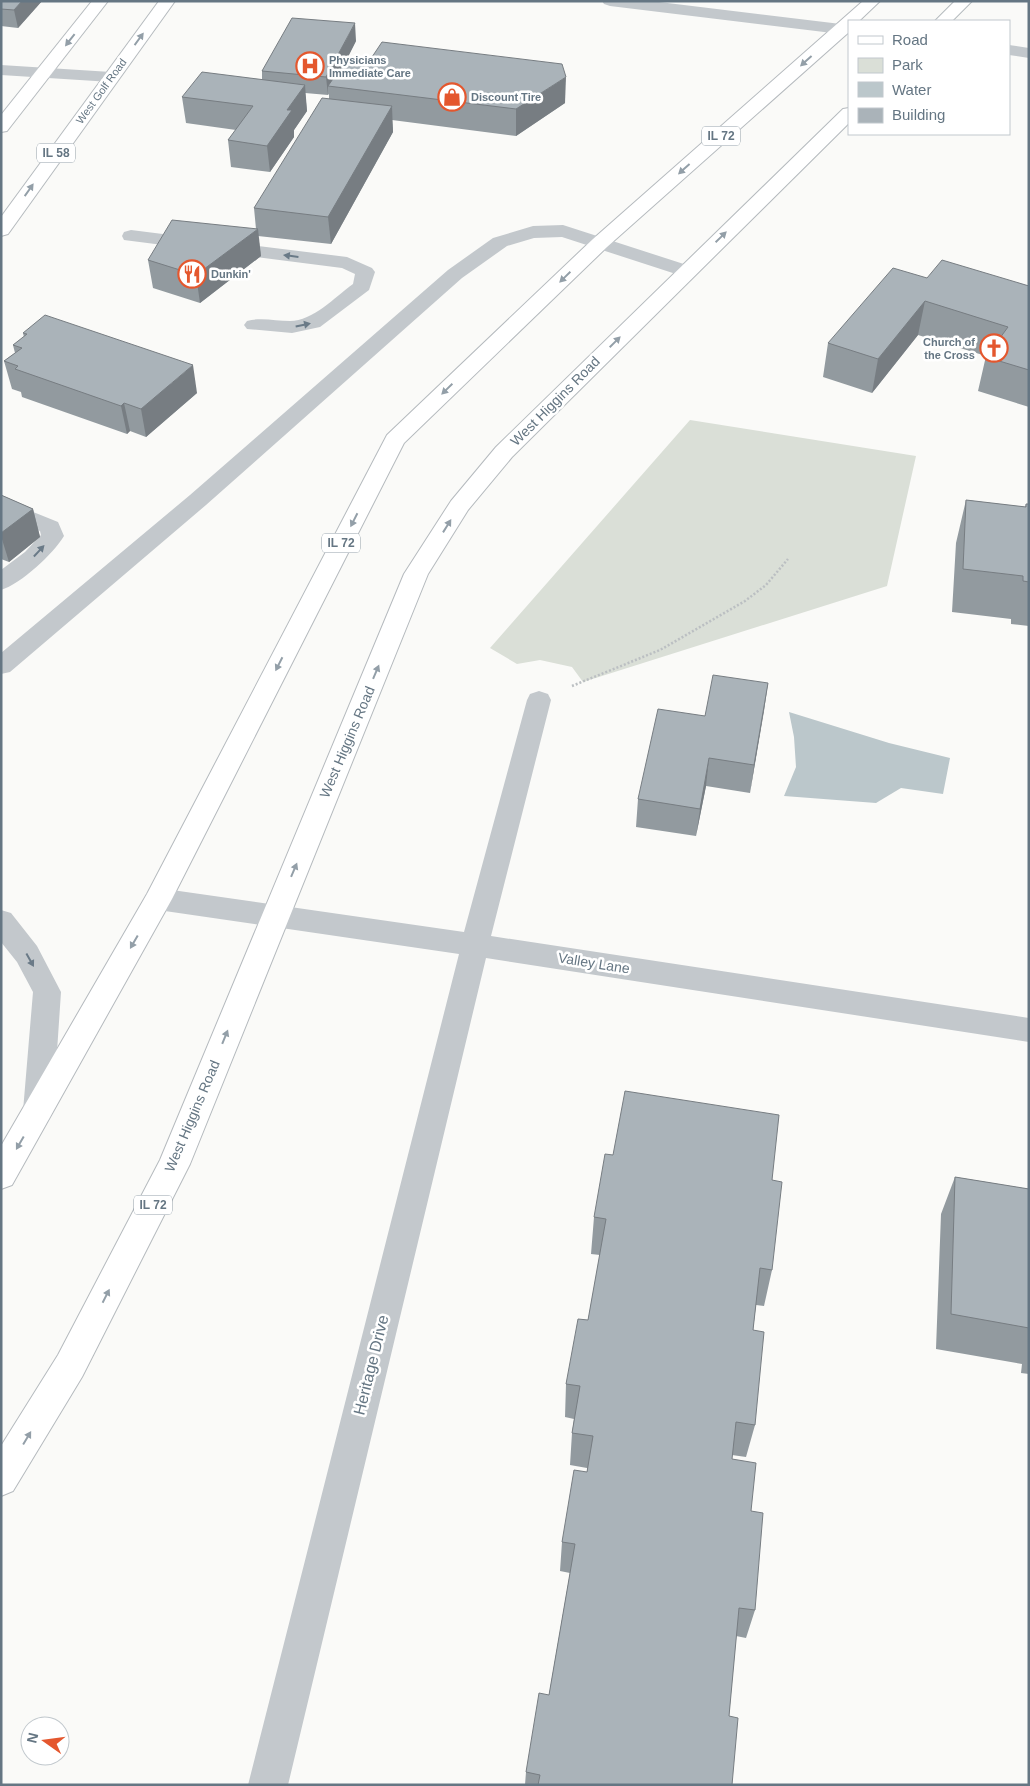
<svg xmlns="http://www.w3.org/2000/svg" width="1030" height="1786" viewBox="0 0 1030 1786" font-family="Helvetica,sans-serif">
  <rect width="100%" height="100%" fill="#fafaf8"/>
  <!-- green -->
  <path fill="#dadfd7" d="M 690,420 L 916,456 L 887,586 L 583,682 L 572,667 L 540,660 L 517,664 L 490,648 Z"/>
  <!-- water -->
  <path fill="#bbc7cb" d="M 789,712 L 889,743 L 950,758 L 943,794 L 901,788 L 876,803 L 784,796 L 796,767 L 794,737 Z"/>
  <g fill="none" stroke-linecap="round" stroke-linejoin="round">
    <!-- major casing -->
    <g stroke="#b5babe" stroke-width="2">
      <g id="major">
        <path d="M 92,1 L 108,1 L 7,131 L 1,132 L 1,115 Z"/>
        <path d="M 159,1 L 175,1 L 8,234 L 1,236 L 1,217 Z"/>
        <path d="M 863,1 L 880,1 L 859,21 L 849,21 L 849,32 L 607,247 L 404,443 L 172,899 L 12,1185 L 1,1189 L 1,1146 L 147,894 L 387,435 L 593,239 Z"/>
        <path d="M 955,1 L 972,1 L 952,21 L 935,21 Z"/>
        <path d="M 849,108 L 849,123 L 512,457 L 468,510 L 428,574 L 190,1164 L 82,1377 L 13,1491 L 1,1496 L 1,1446 L 58,1355 L 160,1160 L 404,574 L 451,501 L 496,447 L 843,109 Z"/>
      </g>
    </g>
    <!-- path -->
    <path stroke="#bbbfc2" stroke-width="2.5" stroke-dasharray="2 2" stroke-linecap="butt" d="M 572,686 L 660,650 L 745,601 L 766,585 L 788,559"/>
    <!-- minor -->
    <g fill="#c3c8cc" fill-rule="evenodd">
      <path d="M 602,1 L 651,1 L 849,25 L 849,35 L 610,6 L 604,4 Z"/>
      <path d="M 1009,45 L 1029,48 L 1029,58 L 1009,55 Z"/>
      <path d="M 1,65 L 111,72 L 117,73 L 119,77 L 117,81 L 111,82 L 1,75 Z"/>
      <path d="M 563,225 L 693,267 L 696,271 L 693,275 L 686,277 L 679,275 L 562,237 L 534,238 L 507,246 L 462,278 L 206,505 L 10,672 L 1,674 L 1,653 L 190,495 L 448,270 L 493,238 L 533,226 Z"/>
      <path d="M 131,230 L 347,257 L 372,268 L 375,272 L 369,290 L 320,327 L 292,333 L 247,329 L 244,325 L 247,321 C 261,317 276,321 290,321 C 313,321 335,297 353,284 L 355,274 L 342,268 L 124,240 L 122,236 L 124,232 Z"/>
      <path d="M 1,499 L 58,522 L 64,536 C 53,554 21,584 1,590 L 1,570 L 25,552 L 41,535 L 40,531 L 1,514 Z"/>
      <path d="M 539,691 L 548,694 L 551,700 L 491,936 L 1029,1018 L 1029,1042 L 486,958 L 288,1785 L 248,1785 L 459,954 L 158,910 L 148,906 L 144,899 L 148,892 L 158,888 L 464,932 L 527,700 L 530,694 Z"/>
      <path d="M 1,910 L 11,913 L 37,946 L 61,992 L 53,1111 L 49,1120 L 38,1124 L 27,1120 L 23,1111 L 33,992 L 17,962 L 1,942 Z"/>
    </g>
    <!-- major -->
    <use href="#major" fill="#fff" fill-rule="evenodd"/>
  </g>
  <!-- wall -->
  <g fill="#929a9f">
    <path d="M 1,1 L 42,1 L 18,28 L 1,26 Z"/>
    <path d="M 356,41 L 346,61 L 565,103 L 516,136 L 392,120 L 393,132 L 331,244 L 258,236 L 261,256 L 200,303 L 153,288 L 148,260 L 256,229 L 254,208 L 329,99 L 329,94 L 328,95 L 305,93 L 307,111 L 294,130 L 294,137 L 270,172 L 231,167 L 228,140 L 236,130 L 186,123 L 182,97 L 262,80 L 262,71 Z"/>
    <path d="M 927,278 L 1029,286 L 1029,407 L 978,391 L 986,356 L 918,335 L 872,393 L 823,377 L 828,343 Z"/>
    <path d="M 23,333 L 197,393 L 146,437 L 130,431 L 127,434 L 22,397 L 21,392 L 12,389 L 4,361 L 15,353 L 13,345 L 24,337 Z"/>
    <path d="M 1,495 L 33,509 L 40,537 L 9,562 L 1,559 Z"/>
    <path d="M 966,500 L 1025,507 L 1026,504 L 1029,504 L 1029,626 L 1011,624 L 1011,619 L 952,612 L 956,543 Z"/>
    <path d="M 768,683 L 750,793 L 706,786 L 696,836 L 636,827 L 638,799 L 705,716 Z"/>
    <path d="M 955,1177 L 1029,1189 L 1029,1374 L 1021,1373 L 1022,1364 L 936,1349 L 941,1214 Z"/>
    <path d="M 772,1180 L 772,1270 L 764,1306 L 756,1305 L 753,1330 L 755,1425 L 746,1457 L 732,1455 L 732,1459 L 751,1511 L 755,1610 L 746,1638 L 736,1636 L 729,1716 L 732,1785 L 525,1785 L 526,1772 L 549,1695 L 570,1573 L 560,1571 L 562,1542 L 587,1472 L 587,1468 L 570,1465 L 572,1433 L 574,1419 L 565,1417 L 566,1384 L 588,1320 L 600,1255 L 591,1254 L 594,1217 Z"/>
  </g>
  <!-- shaded-wall -->
  <g fill="#777d82">
    <path d="M 22,1 L 42,1 L 18,28 L 14,10 Z"/>
    <path d="M 355,23 L 356,41 L 333,86 L 328,86 L 328,95 L 326,77 Z"/>
    <path d="M 566,77 L 565,103 L 516,136 L 516,109 Z"/>
    <path d="M 305,85 L 307,111 L 294,130 L 294,137 L 270,172 L 267,146 L 287,110 Z"/>
    <path d="M 392,106 L 393,132 L 331,244 L 328,217 Z"/>
    <path d="M 258,229 L 261,256 L 200,303 L 196,275 Z"/>
    <path d="M 925,301 L 918,335 L 872,393 L 878,359 Z"/>
    <path d="M 193,365 L 197,393 L 146,437 L 141,409 Z"/>
    <path d="M 124,403 L 130,431 L 127,434 L 121,406 Z"/>
    <path d="M 33,509 L 40,537 L 9,562 L 1,536 L 1,533 Z"/>
    <path d="M 768,683 L 764,711 L 750,793 L 754,765 Z"/>
    <path d="M 709,758 L 706,786 L 696,836 L 700,809 Z"/>
  </g>
  <!-- building -->
  <g fill="#aab3b9" stroke="#777d82">
    <path d="M 1,1 L 22,1 L 14,10 L 1,9 Z"/>
    <path d="M 292,18 L 355,23 L 326,77 L 262,71 Z"/>
    <path d="M 382,42 L 562,64 L 566,77 L 516,109 L 328,86 L 346,60 L 368,63 Z"/>
    <path d="M 202,72 L 305,85 L 287,110 L 292,110 L 267,146 L 228,140 L 253,106 L 182,97 Z"/>
    <path d="M 322,98 L 392,106 L 328,217 L 254,208 Z"/>
    <path d="M 172,220 L 258,229 L 196,275 L 148,260 Z"/>
    <path d="M 942,260 L 1029,286 L 1029,370 L 986,357 L 1008,327 L 925,301 L 878,359 L 828,343 L 893,268 L 927,278 Z"/>
    <path d="M 45,315 L 193,365 L 141,409 L 124,403 L 121,406 L 15,369 L 18,366 L 4,361 L 22,348 L 13,345 L 27,334 L 23,333 Z"/>
    <path d="M 1,495 L 33,509 L 1,533 Z"/>
    <path d="M 966,500 L 1026,507 L 1026,504 L 1029,504 L 1029,582 L 1023,581 L 1023,576 L 963,569 Z"/>
    <path d="M 713,675 L 768,683 L 754,765 L 709,758 L 700,809 L 638,799 L 658,709 L 705,716 Z"/>
    <path d="M 625,1091 L 779,1115 L 772,1180 L 782,1182 L 772,1270 L 760,1268 L 753,1330 L 764,1332 L 755,1425 L 736,1422 L 732,1459 L 756,1463 L 751,1511 L 763,1513 L 755,1610 L 739,1608 L 729,1716 L 738,1718 L 732,1785 L 538,1785 L 540,1775 L 526,1772 L 539,1693 L 549,1695 L 575,1544 L 562,1542 L 574,1470 L 587,1472 L 593,1436 L 572,1433 L 580,1386 L 566,1384 L 578,1319 L 588,1320 L 606,1219 L 594,1217 L 605,1154 L 613,1155 Z"/>
    <path d="M 955,1177 L 1029,1189 L 1029,1328 L 951,1314 Z"/>
  </g>
  <!-- one-way arrows -->
  <defs><path id="oneway-solid" d="M-6-.8H1V-3.2L6.5 0L1 3.2V.8H-6Z" transform="scale(1.25)"/></defs>
  <g fill="#939fa8">
    <use href="#oneway-solid" transform="translate(139 39) rotate(-54)"/>
    <use href="#oneway-solid" transform="translate(70 40) rotate(128)"/>
    <use href="#oneway-solid" transform="translate(806 61) rotate(138)"/>
    <use href="#oneway-solid" transform="translate(684 169) rotate(138)"/>
    <use href="#oneway-solid" transform="translate(29 190) rotate(-55)"/>
    <use href="#oneway-solid" transform="translate(721 237) rotate(-44)"/>
    <use href="#oneway-solid" transform="translate(565 277) rotate(136)"/>
    <use href="#oneway-solid" transform="translate(615 342) rotate(-45)"/>
    <use href="#oneway-solid" transform="translate(447 389) rotate(136)"/>
    <use href="#oneway-solid" transform="translate(354 520) rotate(117)"/>
    <use href="#oneway-solid" transform="translate(447 526) rotate(-58)"/>
    <use href="#oneway-solid" transform="translate(279 664) rotate(117)"/>
    <use href="#oneway-solid" transform="translate(376 672) rotate(-67)"/>
    <use href="#oneway-solid" transform="translate(294 870) rotate(-67)"/>
    <use href="#oneway-solid" transform="translate(134 942) rotate(120)"/>
    <use href="#oneway-solid" transform="translate(225 1037) rotate(-68)"/>
    <use href="#oneway-solid" transform="translate(20 1143) rotate(120)"/>
    <use href="#oneway-solid" transform="translate(106 1296) rotate(-63)"/>
    <use href="#oneway-solid" transform="translate(27 1438) rotate(-59)"/>
  </g>
  <g fill="#6a7a87">
    <use href="#oneway-solid" transform="translate(291 256) rotate(-173)"/>
    <use href="#oneway-solid" transform="translate(303 325) rotate(-12)"/>
    <use href="#oneway-solid" transform="translate(39 551) rotate(-47)"/>
    <use href="#oneway-solid" transform="translate(30 960) rotate(61)"/>
  </g>
  <!-- icons -->
  <defs>
    <g id="hospital-ring" transform="scale(1.4375)"><circle r="9.5" fill="#fff" stroke="#e4572e" stroke-width="1.5"/><path d="M-5-5h3v3.5h4V-5h3V5h-3V1.5h-4V5h-3Z" fill="#e4572e"/></g>
    <g id="shop-ring" transform="scale(1.4375)"><circle r="9.5" fill="#fff" stroke="#e4572e" stroke-width="1.5"/><path d="M-5-2.5h2.3a2.7 3.5 0 0 1 5.4 0H5L5.5 6h-11ZM-1.5-2.5h3a1.5 2.3 0 0 0-3 0Z" fill="#e4572e"/></g>
    <g id="restaurant-ring" transform="scale(1.4375)"><circle r="9.5" fill="#fff" stroke="#e4572e" stroke-width="1.5"/><path d="M-5-6h1v4h1v-4h1v4h1v-4h1v5L-1.5 .5V6h-2V.5L-5-1ZM5-6V6H3V1.5H1.5Q1.5-4 5-6Z" fill="#e4572e"/></g>
    <g id="church-ring" transform="scale(1.4375)"><circle r="9.5" fill="#fff" stroke="#e4572e" stroke-width="1.5"/><path d="M-1.2-6h2.4v3.5h3.3v2.4h-3.3V6h-2.4V-.1h-3.3v-2.4h3.3Z" fill="#e4572e"/></g>
  </defs>
  <g fill-rule="evenodd">
    <use href="#hospital-ring" x="310" y="66"/>
    <use href="#shop-ring" x="452" y="97"/>
    <use href="#restaurant-ring" x="192" y="274"/>
    <use href="#church-ring" x="994" y="348"/>
  </g>
  <g text-anchor="middle" dominant-baseline="central" stroke-width="5" stroke-linejoin="round" paint-order="stroke">
    <!-- far-poi labels -->
    <g font-size="11" font-weight="bold" fill="#657683" stroke="#fff" text-anchor="start">
      <text x="329" y="60">Physicians<tspan x="329" dy="13">Immediate Care</tspan></text>
      <text x="471" y="97">Discount Tire</text>
      <text x="211" y="274">Dunkin'</text>
      <text x="975" y="342" text-anchor="end">Church of<tspan x="975" dy="13">the Cross</tspan></text>
    </g>
    <!-- far-street labels -->
    <g font-size="11" fill="#657683" stroke="#fff">
      <text transform="translate(101 91) rotate(-54)">West Golf Road</text>
    </g>
    <!-- shield labels -->
    <g fill="#fff" stroke="#939fa8" stroke-width="1">
      <rect x="702" y="126.5" width="38" height="19" rx="4"/>
      <rect x="37" y="143.5" width="38" height="19" rx="4"/>
      <rect x="322" y="533.5" width="38" height="19" rx="4"/>
      <rect x="134" y="1195.5" width="38" height="19" rx="4"/>
    </g>
    <g font-size="12" font-weight="bold" fill="#657683">
      <text x="721" y="136">IL 72</text>
      <text x="56" y="153">IL 58</text>
      <text x="341" y="543">IL 72</text>
      <text x="153" y="1205">IL 72</text>
    </g>
    <!-- street labels -->
    <g font-size="14" fill="#657683" stroke="#fff">
      <text transform="translate(555 401) rotate(-45)">West Higgins Road</text>
      <text transform="translate(347 742) rotate(-67)">West Higgins Road</text>
      <text transform="translate(594 963) rotate(9)">Valley Lane</text>
      <text transform="translate(192 1116) rotate(-67)">West Higgins Road</text>
    </g>
    <!-- near-street labels -->
    <g font-size="16" fill="#657683" stroke="#fff">
      <text transform="translate(371 1365) rotate(-76)">Heritage Drive</text>
    </g>
  </g>
  <!-- border -->
  <rect width="1030" height="1786" fill="none" stroke="#657683" stroke-width="5"/>
  <!-- legend -->
  <rect x="848" y="20" width="162" height="115" fill="#ffffff" stroke="#c1c8cd"/>
  <rect x="858" y="36" width="25" height="8" fill="#ffffff" stroke="#c1c8cd"/>
  <text x="892" y="45" font-size="15" fill="#657683">Road</text>
  <rect x="858" y="58" width="25" height="15" fill="#dadfd7" stroke="#c1c8cd"/>
  <text x="892" y="70" font-size="15" fill="#657683">Park</text>
  <rect x="858" y="82" width="25" height="15" fill="#bbc7cb" stroke="#c1c8cd"/>
  <text x="892" y="95" font-size="15" fill="#657683">Water</text>
  <rect x="858" y="108" width="25" height="15" fill="#aab3b9" stroke="#c1c8cd"/>
  <text x="892" y="120" font-size="15" fill="#657683">Building</text>
  <!-- north arrow -->
  <g transform="translate(45 1741) rotate(284)"><circle r="24" fill="#ffffff" stroke="#c1c8cd"/>
  <path d="M0-4L9 19L0 12L-9 19Z" fill="#e4572e"/>
  <text y="-8" font-size="14" font-weight="bold" text-anchor="middle" fill="#657683">N</text>
  </g>
</svg>
